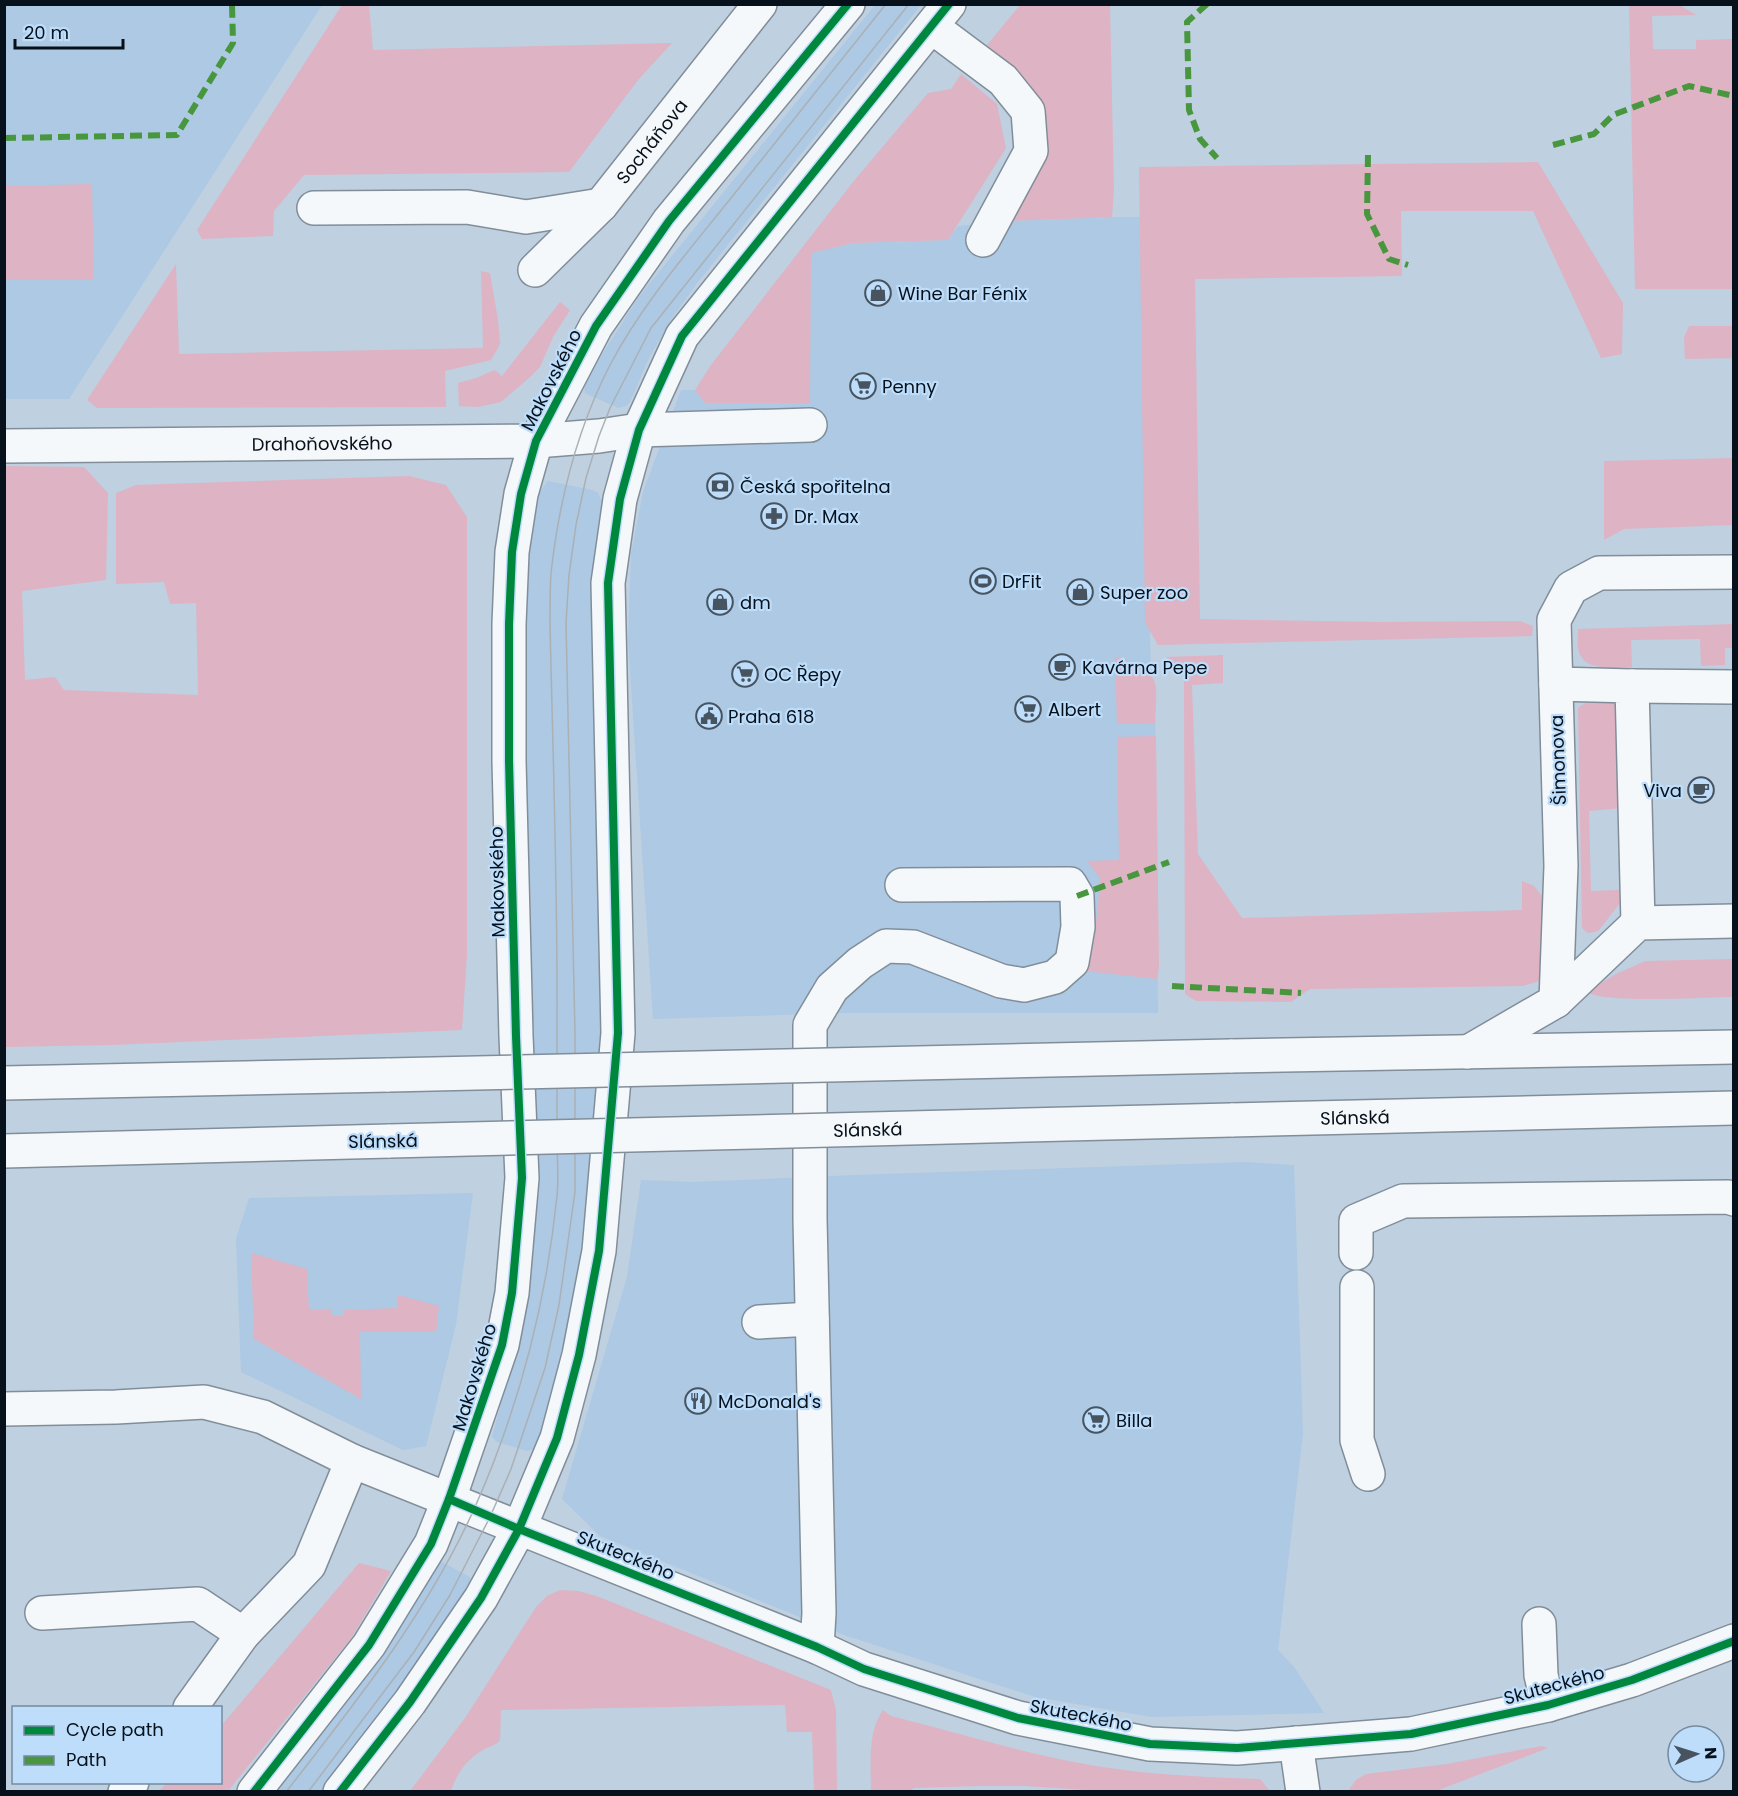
<svg xmlns="http://www.w3.org/2000/svg" width="1738" height="1796" viewBox="0 0 1738 1796" font-family="Poppins,sans-serif">
  <rect width="100%" height="100%" fill="#bfd0e0"/>
  <!-- built -->
  <g fill="#adc9e3">
    <path d="M 4,5 L 322,5 L 69,399 L 5,399 Z"/>
    <path d="M 875,5 L 921,5 L 698,282 L 672,318 L 649,358 L 630,402 L 626,406 L 618,408 L 585,393 L 584,387 L 596,364 L 638,298 Z"/>
    <path d="M 1112,217 L 1140,217 L 1151,675 L 1155,684 L 1158,1013 L 842,1013 L 653,1019 L 628,640 L 631,554 L 643,492 L 681,390 L 695,390 L 705,403 L 810,403 L 810,253 L 853,243 L 948,240 L 958,226 L 1008,221 Z"/>
    <path d="M 548,481 L 592,490 L 598,493 L 602,501 L 594,554 L 592,660 L 600,1032 L 593,1176 L 576,1290 L 545,1419 L 534,1449 L 527,1451 L 497,1442 L 492,1437 L 515,1351 L 535,1178 L 531,906 L 526,773 L 525,582 L 532,525 L 541,490 Z"/>
    <path d="M 1246,1162 L 1294,1165 L 1303,1433 L 1278,1650 L 1295,1668 L 1324,1713 L 1152,1717 L 1035,1697 L 844,1635 L 600,1536 L 562,1499 L 627,1277 L 641,1180 L 693,1182 L 856,1175 Z"/>
    <path d="M 473,1193 L 456,1325 L 426,1446 L 403,1450 L 241,1372 L 236,1239 L 249,1198 Z"/>
    <path d="M 440,1561 L 470,1577 L 472,1582 L 412,1673 L 321,1791 L 275,1792 L 437,1562 Z"/>
  </g>
  <!-- green -->
  <g fill="#deb3c4">
    <path d="M 342,5 L 369,5 L 373,50 L 672,43 L 638,80 L 569,172 L 304,175 L 274,211 L 273,236 L 202,239 L 197,230 Z"/>
    <path d="M 1020,5 L 1110,5 L 1114,190 L 1112,217 L 1008,221 L 1042,115 L 1024,78 L 987,45 Z"/>
    <path d="M 1629,5 L 1680,5 L 1696,15 L 1652,16 L 1653,49 L 1696,49 L 1696,40 L 1733,39 L 1733,289 L 1635,289 Z"/>
    <path d="M 961,74 L 997,104 L 1006,148 L 948,240 L 853,243 L 811,253 L 810,403 L 705,403 L 695,390 L 711,365 L 853,182 L 928,93 L 951,89 Z"/>
    <path d="M 1538,162 L 1623,303 L 1622,354 L 1601,358 L 1533,211 L 1401,211 L 1402,276 L 1195,279 L 1200,619 L 1381,622 L 1520,621 L 1533,626 L 1532,636 L 1158,645 L 1145,622 L 1139,167 Z"/>
    <path d="M 92,184 L 94,279 L 5,280 L 5,186 Z"/>
    <path d="M 176,264 L 179,354 L 483,348 L 481,271 L 490,273 L 498,320 L 500,344 L 491,360 L 445,371 L 446,407 L 97,408 L 87,400 Z"/>
    <path d="M 560,302 L 570,310 L 553,337 L 540,367 L 529,378 L 501,402 L 478,407 L 459,406 L 458,383 L 476,378 L 495,370 L 502,376 Z"/>
    <path d="M 1689,326 L 1733,326 L 1733,358 L 1685,359 L 1684,338 Z"/>
    <path d="M 1733,458 L 1733,525 L 1624,529 L 1604,540 L 1604,461 Z"/>
    <path d="M 5,466 L 84,467 L 108,493 L 106,580 L 22,591 L 25,680 L 55,677 L 64,690 L 198,695 L 196,603 L 170,604 L 164,582 L 116,584 L 116,493 L 136,485 L 409,476 L 446,485 L 467,517 L 467,955 L 462,1030 L 112,1045 L 5,1047 Z"/>
    <path d="M 1733,624 L 1733,648 L 1725,648 L 1725,665 L 1701,666 L 1700,639 L 1631,640 L 1632,667 C 1614,667 1582,673 1578,648 C 1577,642 1578,635 1578,629 Z"/>
    <path d="M 1223,655 L 1223,683 L 1192,685 L 1198,854 L 1242,918 L 1522,910 L 1522,881 L 1534,886 L 1542,896 L 1542,980 L 1523,986 L 1310,989 L 1291,1002 L 1196,1001 L 1185,994 L 1184,677 L 1166,657 Z"/>
    <path d="M 1115,657 C 1128,659 1150,668 1155,683 C 1158,693 1155,712 1155,723 L 1117,724 Z"/>
    <path d="M 1591,699 L 1613,699 L 1619,705 L 1622,808 L 1589,811 L 1591,891 L 1619,890 L 1620,903 L 1599,930 L 1595,932 L 1588,933 L 1582,928 L 1578,708 Z"/>
    <path d="M 1156,736 L 1159,967 L 1157,979 L 1076,970 C 1098,937 1097,916 1100,878 L 1087,861 L 1119,860 L 1117,737 Z"/>
    <path d="M 1733,959 L 1733,997 C 1709,997 1603,1004 1588,992 L 1614,975 L 1645,961 Z"/>
    <path d="M 251,1253 L 307,1269 L 309,1310 L 331,1310 L 332,1316 L 344,1316 L 344,1310 L 398,1308 L 398,1295 L 439,1306 L 436,1332 L 360,1332 L 361,1399 L 254,1339 Z"/>
    <path d="M 359,1563 L 391,1571 L 352,1637 L 228,1791 L 159,1791 L 167,1783 L 220,1782 L 221,1726 Z"/>
    <path d="M 560,1590 L 579,1591 L 599,1597 L 831,1690 L 836,1710 L 837,1791 L 814,1791 L 812,1732 L 787,1732 L 785,1705 L 501,1710 L 500,1740 C 496,1746 489,1746 483,1750 C 466,1760 457,1773 451,1791 L 410,1791 L 465,1718 L 536,1607 L 547,1596 Z"/>
    <path d="M 883,1710 L 891,1716 C 951,1731 1009,1749 1069,1761 C 1133,1774 1195,1777 1260,1779 L 1270,1791 L 1118,1792 L 1025,1786 L 979,1786 L 913,1788 L 912,1791 L 871,1791 C 871,1764 867,1733 883,1710 Z"/>
    <path d="M 1541,1746 L 1548,1748 L 1436,1791 L 1348,1791 L 1356,1780 L 1366,1774 L 1447,1764 Z"/>
  </g>
  <g fill="none" stroke-linecap="round" stroke-linejoin="round">
    <!-- minor casing -->
    <g stroke="#818e9a" stroke-width="36">
      <g id="minor">
        <path d="M 932,27 L 1003,80 L 1028,111 L 1031,151 L 983,240"/>
        <path d="M 314,208 L 467,207 L 526,217 L 601,205"/>
        <path id="s1" d="M 535,270 L 601,205 L 760,4"/>
        <path id="s2" d="M 4,446 L 536,441 L 599,436 L 639,430 L 810,425"/>
        <path d="M 1556,684 L 1632,686 L 1638,923"/>
        <path d="M 1632,686 L 1734,687"/>
        <path d="M 1556,1001 L 1638,923 L 1734,921"/>
        <path d="M 1468,1052 L 1556,1001 L 1561,866 L 1554,620 L 1571,588 L 1599,573 L 1734,572"/>
        <path d="M 1356,1253 L 1356,1221 L 1403,1201 L 1728,1197 L 1734,1199"/>
        <path d="M 1357,1287 L 1357,1440 L 1368,1474"/>
        <path d="M 759,1322 L 812,1319"/>
        <path d="M 4,1409 L 116,1407 L 204,1402 L 263,1417 L 352,1461 L 817,1647 L 864,1669 L 1018,1718 L 1150,1744 L 1237,1748 L 1411,1734 L 1548,1705 L 1632,1680 L 1734,1641"/>
        <path d="M 42,1613 L 198,1604 L 243,1634"/>
        <path d="M 1539,1624 L 1541,1675 L 1548,1705"/>
        <path d="M 817,1647 L 819,1613 L 810,1219 L 810,1025 L 832,988 L 860,963 L 886,946 L 913,947 L 1001,981 L 1024,985 L 1055,977 L 1072,962 L 1078,927 L 1077,896 L 1070,884 L 902,885"/>
        <path d="M 190,1708 L 243,1634 L 309,1565 L 352,1461"/>
        <path d="M 1296,1743 L 1303,1792"/>
        <path d="M 125,1792 L 132,1782"/>
        <path d="M 254,1792 L 369,1645 L 431,1544 L 449,1499 L 502,1345 L 512,1293 L 522,1178 L 516,1036 L 509,761 L 509,624 L 512,552 L 521,494 L 536,441 L 596,326 L 669,221 L 848,4"/>
        <path d="M 340,1792 L 410,1702 L 481,1598 L 519,1529 L 557,1438 L 579,1355 L 599,1251 L 618,1033 L 608,583 L 620,499 L 639,430 L 682,336 L 949,4"/>
      </g>
    </g>
    <!-- major casing -->
    <g stroke="#818e9a" stroke-width="36">
      <g id="major">
        <path d="M 1230,1056 L 1734,1047"/>
        <path d="M 4,1083 L 389,1075"/>
        <path id="s3" d="M 1231,1120 L 1734,1108"/>
        <path d="M 4,1151 L 390,1141"/>
      </g>
    </g>
    <!-- minor -->
    <use href="#minor" stroke="#f5f8fa" stroke-width="33"/>
    <!-- major -->
    <use href="#major" stroke="#f5f8fa" stroke-width="33"/>
    <!-- tram -->
    <g stroke="#abb0b4" stroke-width="1.5">
      <path d="M 286,1792 C 357,1701 428,1612 475,1507 C 519,1408 546,1304 557,1196 C 559,1177 557,1158 557,1140 C 557,1104 557,1069 557,1034 C 558,897 553,760 550,623 C 550,607 550,590 551,573 C 559,502 577,429 610,365 C 641,306 686,254 727,203 C 780,137 833,70 886,4"/>
      <path d="M 308,1792 L 414,1652 L 450,1595 L 490,1517 L 511,1469 L 545,1368 L 559,1305 L 575,1192 L 575,1034 L 566,623 L 569,575 L 576,525 L 586,478 L 599,436 L 610,408 L 651,328 L 909,4"/>
    </g>
    <!-- major-bridge casing -->
    <g stroke="#818e9a" stroke-width="36" stroke-linecap="butt">
      <g id="major-bridge">
        <path d="M 389,1075 L 1230,1056"/>
        <path id="s4" d="M 390,1141 L 1231,1120"/>
      </g>
    </g>
    <!-- major-bridge -->
    <use href="#major-bridge" stroke="#f5f8fa" stroke-width="33"/>
    <!-- quiet -->
    <g stroke="#48973e" stroke-width="6" stroke-dasharray="12 6" stroke-linecap="butt">
      <path d="M 1207,4 L 1187,22 L 1189,110 L 1200,139 L 1217,158"/>
      <path d="M 4,138 L 177,135 L 233,43 L 232,4"/>
      <path d="M 1553,145 L 1594,134 L 1613,115 L 1689,86 L 1734,96"/>
      <path d="M 1368,155 L 1367,214 L 1389,259 L 1408,265"/>
      <path d="M 1077,896 L 1169,862"/>
      <path d="M 1172,986 L 1301,993"/>
    </g>
    <!-- cycleway casing -->
    <g stroke="#bdddfb" stroke-width="11">
      <g id="cycleway">
        <path d="M 449,1499 L 519,1529 L 817,1647 L 864,1669 L 1018,1718 L 1150,1744 L 1237,1748 L 1411,1734 L 1548,1705 L 1632,1680 L 1734,1641"/>
        <path d="M 254,1792 L 369,1645 L 431,1544 L 449,1499 L 502,1345 L 512,1293 L 522,1178 L 516,1036 L 509,761 L 509,624 L 512,552 L 521,494 L 536,441 L 596,326 L 669,221 L 848,4"/>
        <path d="M 340,1792 L 410,1702 L 481,1598 L 519,1529 L 557,1438 L 579,1355 L 599,1251 L 618,1033 L 608,583 L 620,499 L 639,430 L 682,336 L 949,4"/>
      </g>
    </g>
    <!-- cycleway -->
    <use href="#cycleway" stroke="#00873e" stroke-width="8"/>
  </g>
  <!-- icons -->
  <defs>
    <g id="shop-ring" transform="scale(1.35)"><circle r="9.5" fill="#bdddfb" stroke="#475460" stroke-width="1.5"/><path d="M-5-2.5h2.3a2.7 3.5 0 0 1 5.4 0H5L5.5 6h-11ZM-1.5-2.5h3a1.5 2.3 0 0 0-3 0Z" fill="#475460"/></g>
    <g id="supermarket-ring" transform="scale(1.35)"><circle r="9.5" fill="#bdddfb" stroke="#475460" stroke-width="1.5"/><path d="M-6-5.5h2.5l.6 2H6L4.5 2H-2.5L-4.4-4H-6ZM-1.5 3.2a1.3 1.3 0 1 0 .1 0ZM3 3.2a1.3 1.3 0 1 0 .1 0Z" fill="#475460"/></g>
    <g id="bank-ring" transform="scale(1.35)"><circle r="9.5" fill="#bdddfb" stroke="#475460" stroke-width="1.5"/><path d="M-6-4H6V4H-6ZM0-2.3a2.3 2.3 0 1 0 0 4.6a2.3 2.3 0 1 0 0-4.6Z" fill="#475460"/></g>
    <g id="pharmacy-ring" transform="scale(1.35)"><circle r="9.5" fill="#bdddfb" stroke="#475460" stroke-width="1.5"/><path d="M-2-6h4v4h4v4h-4v4h-4v-4h-4v-4h4Z" fill="#475460"/></g>
    <g id="stadium-ring" transform="scale(1.35)"><circle r="9.5" fill="#bdddfb" stroke="#475460" stroke-width="1.5"/><path d="M0-5a6.5 5 0 1 0 0 10a6.5 5 0 1 0 0-10ZM-3.5-1.8h7v3.6h-7Z" fill="#475460"/></g>
    <g id="cafe-ring" transform="scale(1.35)"><circle r="9.5" fill="#bdddfb" stroke="#475460" stroke-width="1.5"/><path d="M-5.5-4.5H6V0H3Q3 3.5 0 3.5H-2.5Q-5.5 3.5-5.5 0ZM3-3.2v2h1.7v-2ZM-6 4.5H4V6H-6Z" fill="#475460"/></g>
    <g id="civic-ring" transform="scale(1.35)"><circle r="9.5" fill="#bdddfb" stroke="#475460" stroke-width="1.5"/><path d="M-.6-6.5H3V-4.5H.6V-3L4-1V1h2V6H-6V1h2V-1L-.6-3ZM-1.2 2.5V6h2.4V2.5Z" fill="#475460"/></g>
    <g id="restaurant-ring" transform="scale(1.35)"><circle r="9.5" fill="#bdddfb" stroke="#475460" stroke-width="1.5"/><path d="M-5-6h1v4h1v-4h1v4h1v-4h1v5L-1.5 .5V6h-2V.5L-5-1ZM5-6V6H3V1.5H1.5Q1.5-4 5-6Z" fill="#475460"/></g>
  </defs>
  <g fill-rule="evenodd">
    <use href="#shop-ring" x="878" y="293"/>
    <use href="#supermarket-ring" x="863" y="386"/>
    <use href="#bank-ring" x="720" y="486"/>
    <use href="#pharmacy-ring" x="774" y="516"/>
    <use href="#stadium-ring" x="983" y="581"/>
    <use href="#shop-ring" x="1080" y="592"/>
    <use href="#shop-ring" x="720" y="602"/>
    <use href="#cafe-ring" x="1062" y="667"/>
    <use href="#supermarket-ring" x="745" y="674"/>
    <use href="#supermarket-ring" x="1028" y="709"/>
    <use href="#civic-ring" x="709" y="716"/>
    <use href="#cafe-ring" x="1701" y="790"/>
    <use href="#restaurant-ring" x="698" y="1401"/>
    <use href="#supermarket-ring" x="1096" y="1420"/>
  </g>
  <g text-anchor="middle" dominant-baseline="central" stroke-width="4.5" stroke-linejoin="round" paint-order="stroke">
    <!-- street labels -->
    <g font-size="18" fill="#06111b" stroke="#bdddfb">
      <text stroke="none"><textPath href="#s1" startOffset="174">Socháňova</textPath></text>
      <text transform="translate(551 380) rotate(-63)">Makovského</text>
      <text stroke="none"><textPath href="#s2" startOffset="318">Drahoňovského</textPath></text>
      <text transform="translate(1558 760) rotate(-92)">Šimonova</text>
      <text transform="translate(497 882) rotate(-91)">Makovského</text>
      <text stroke="none"><textPath href="#s3" startOffset="124">Slánská</textPath></text>
      <text stroke="none"><textPath href="#s4" startOffset="478">Slánská</textPath></text>
      <text transform="translate(383 1141) rotate(-1)">Slánská</text>
      <text transform="translate(474 1377) rotate(-73)">Makovského</text>
      <text transform="translate(626 1555) rotate(22)">Skuteckého</text>
      <text transform="translate(1554 1685) rotate(-15)">Skuteckého</text>
      <text transform="translate(1081 1715) rotate(11)">Skuteckého</text>
    </g>
    <!-- poi labels -->
    <g font-size="18" fill="#06111b" stroke="#bdddfb" text-anchor="start">
      <text x="898" y="293">Wine Bar Fénix</text>
      <text x="882" y="386">Penny</text>
      <text x="740" y="486">Česká spořitelna</text>
      <text x="794" y="516">Dr. Max</text>
      <text x="1002" y="581">DrFit</text>
      <text x="1100" y="592">Super zoo</text>
      <text x="740" y="602">dm</text>
      <text x="1082" y="667">Kavárna Pepe</text>
      <text x="764" y="674">OC Řepy</text>
      <text x="1048" y="709">Albert</text>
      <text x="728" y="716">Praha 618</text>
      <text x="1682" y="790" text-anchor="end">Viva</text>
      <text x="718" y="1401">McDonald's</text>
      <text x="1116" y="1420">Billa</text>
    </g>
  </g>
  <!-- border -->
  <rect width="1738" height="1796" fill="none" stroke="#06111b" stroke-width="12"/>
  <!-- legend -->
  <rect x="12" y="1706" width="210" height="78" fill="#bdddfb" stroke="#748ba1" stroke-width="1.5"/>
  <rect x="24" y="1726" width="30" height="9" fill="#00873e" stroke="#748ba1" stroke-width="1.5"/>
  <text x="66" y="1736" font-size="18" fill="#06111b">Cycle path</text>
  <rect x="24" y="1756" width="30" height="9" fill="#48973e" stroke="#748ba1" stroke-width="1.5"/>
  <text x="66" y="1766" font-size="18" fill="#06111b">Path</text>
  <!-- north arrow -->
  <g transform="translate(1696 1754) rotate(87)"><circle r="28" fill="#bdddfb" stroke="#748ba1" stroke-width="1.5"/>
  <path d="M0-4.5L10 22L0 15L-10 22Z" fill="#475460"/>
  <text y="-9" font-size="16" font-weight="bold" text-anchor="middle" fill="#06111b">N</text>
  </g>
  <!-- scale -->
  <path d="M15 39v9h108v-9" fill="none" stroke="#06111b" stroke-width="3"/>
  <text x="24" y="39" font-size="18" fill="#06111b" stroke="#bdddfb" stroke-width="4.5" paint-order="stroke">20 m</text>
</svg>
